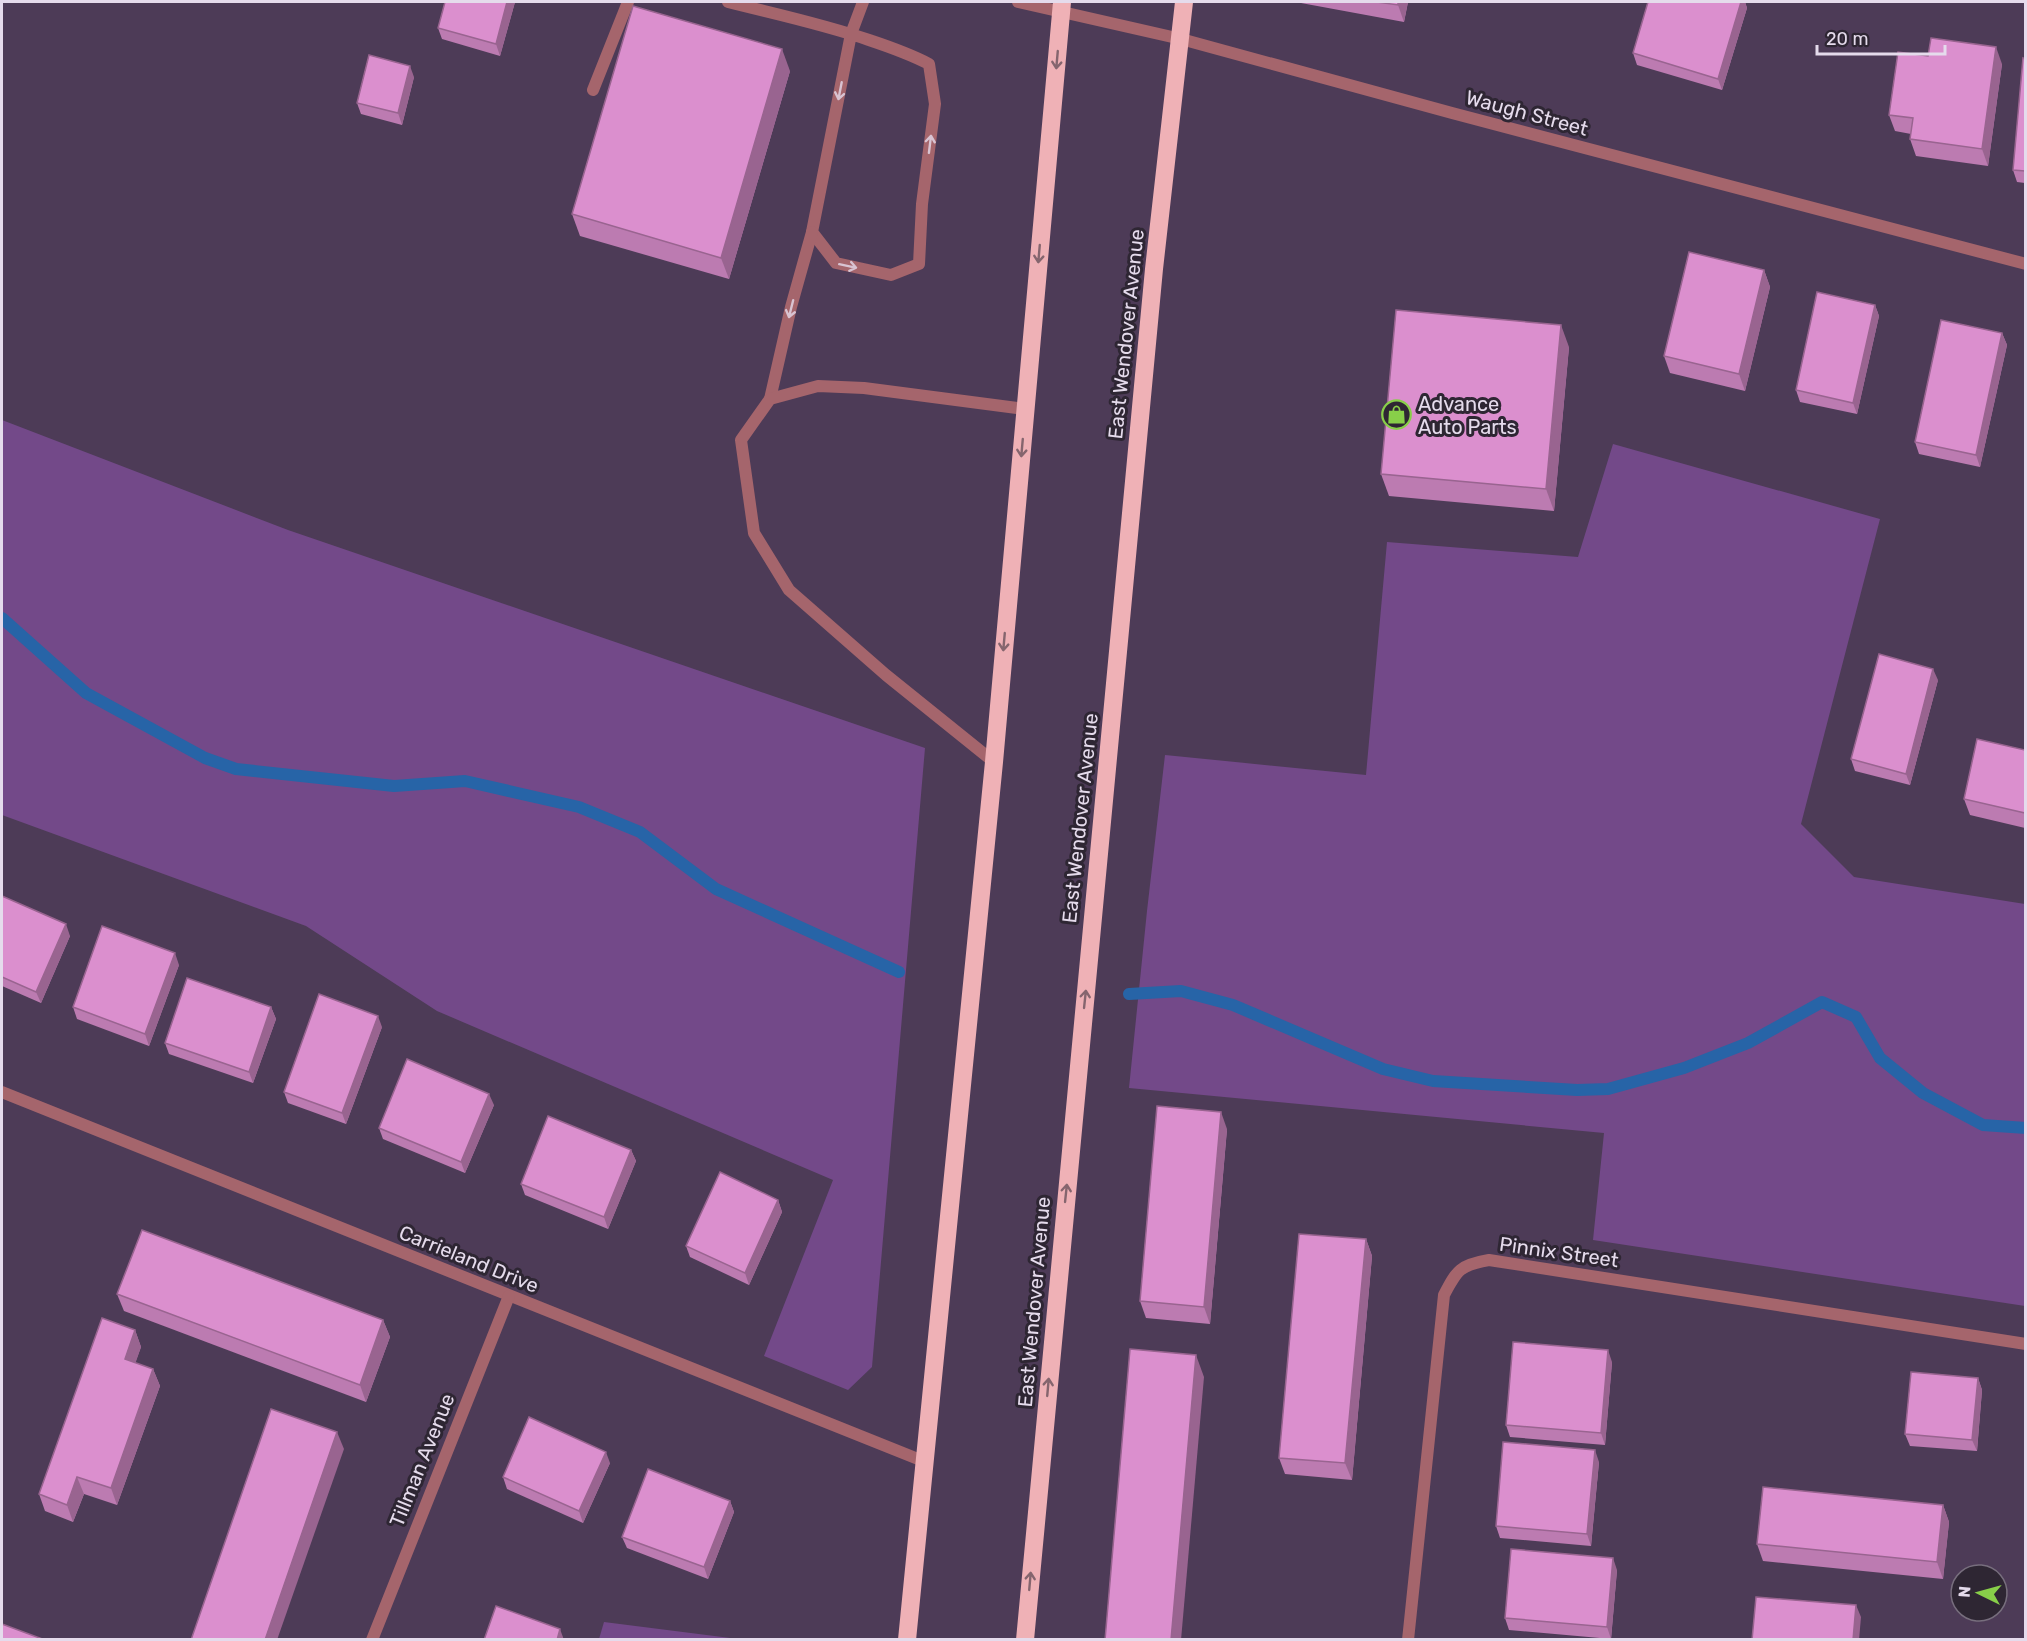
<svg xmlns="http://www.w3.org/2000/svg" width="2027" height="1641" font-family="Rubik,sans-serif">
<rect width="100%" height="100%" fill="#4d3b57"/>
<g fill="#734989">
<path d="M 2,420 L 288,530 L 925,748 L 872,1367 L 848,1390 L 764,1356 L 833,1180 L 437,1011 L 306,926 L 2,815 Z"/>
<path d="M 1613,444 L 1880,519 L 1801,824 L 1854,877 L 2025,904 L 2025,1306 L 1593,1240 L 1604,1133 L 1129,1088 L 1147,911 L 1165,755 L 1366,775 L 1387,542 L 1578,557 Z"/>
<path d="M 604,1622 L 738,1639 L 599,1639 Z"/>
</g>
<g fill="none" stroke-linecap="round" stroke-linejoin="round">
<g stroke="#2764a7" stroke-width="12">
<path d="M 2,618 L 86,693 L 205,758 L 236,769 L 394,786 L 465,781 L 579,807 L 640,832 L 716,889 L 899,972"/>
<path d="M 1129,994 L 1181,991 L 1233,1005 L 1383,1069 L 1433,1081 L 1577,1090 L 1608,1089 L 1684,1068 L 1748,1043 L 1822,1002 L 1856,1017 L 1880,1058 L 1923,1093 L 1983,1125 L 2026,1128"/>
</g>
<g stroke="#a5656c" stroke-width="12">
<path d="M 728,2 C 775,14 823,24 869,40 C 890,47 910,54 929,64 L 935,104 L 922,204 L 919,264 L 891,275 L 836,263 L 812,232 L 851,34 L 863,2"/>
<path d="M 593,90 L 628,2"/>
<path d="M 770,399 L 791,307 L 812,232"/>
<path d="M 994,762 L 886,675 L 789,590 L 754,533 L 741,440 L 770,399 L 818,386 L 864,388 L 1025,409"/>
</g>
<g stroke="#a5656c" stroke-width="12">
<path d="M 1018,2 L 1181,39 L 1452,113 L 2026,264"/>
<path d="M 2,1092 L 923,1461"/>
<path d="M 372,1640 L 509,1296"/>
<path d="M 1408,1640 L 1444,1295 C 1457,1270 1460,1265 1489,1260 L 2026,1344"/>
</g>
<g stroke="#efb1b6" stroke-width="18">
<path d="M 907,1640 L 994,762 L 1062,2"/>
<path d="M 1025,1640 L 1154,269 L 1184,2"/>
</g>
</g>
<g fill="#bc7bb1">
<path d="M 445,2 L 515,2 L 500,56 L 442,39 L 438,28 Z"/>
<path d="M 1301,2 L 1408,2 L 1404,22 L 1301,3 Z"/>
<path d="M 1648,2 L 1745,2 L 1747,8 L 1722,90 L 1637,65 L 1633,53 Z"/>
<path d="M 1928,56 L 2002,64 L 1988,166 L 1916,156 L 1910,139 L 1911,134 L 1895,131 L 1889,115 Z"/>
<path d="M 2025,59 L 2025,183 L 2017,182 L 2013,170 Z"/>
<path d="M 790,71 L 729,279 L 580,236 L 572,214 Z"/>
<path d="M 414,77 L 402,125 L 361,114 L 357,103 Z"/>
<path d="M 1764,270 L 1770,287 L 1745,391 L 1670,373 L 1664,356 Z"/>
<path d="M 1875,305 L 1879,316 L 1857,414 L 1800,402 L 1796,390 Z"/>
<path d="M 2002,333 L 2007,345 L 1980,467 L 1919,454 L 1915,442 Z"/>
<path d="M 1569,347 L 1554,511 L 1389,496 L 1381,474 Z"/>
<path d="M 1938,680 L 1910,785 L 1855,771 L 1851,759 Z"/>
<path d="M 2025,750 L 2025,828 L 1970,815 L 1964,799 Z"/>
<path d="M 2,896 L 70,936 L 41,1003 L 2,986 Z"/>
<path d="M 179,965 L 149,1046 L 77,1019 L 73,1007 Z"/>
<path d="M 271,1007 L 276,1019 L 253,1083 L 169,1054 L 165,1043 Z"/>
<path d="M 382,1027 L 346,1124 L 288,1103 L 284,1092 Z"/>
<path d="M 494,1105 L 465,1173 L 383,1139 L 379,1128 Z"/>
<path d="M 1227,1129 L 1210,1324 L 1146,1318 L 1140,1301 Z"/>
<path d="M 631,1150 L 636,1161 L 608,1229 L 525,1195 L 521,1184 Z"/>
<path d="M 778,1200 L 782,1212 L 749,1285 L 690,1257 L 686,1246 Z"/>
<path d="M 1366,1239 L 1372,1256 L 1352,1480 L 1285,1474 L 1279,1458 Z"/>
<path d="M 117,1294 L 383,1320 L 390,1337 L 366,1402 L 124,1311 Z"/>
<path d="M 135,1330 L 141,1347 L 135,1363 L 153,1369 L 160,1386 L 117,1505 L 84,1494 L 73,1522 L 45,1511 L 39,1494 Z"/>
<path d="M 1612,1362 L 1605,1445 L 1510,1437 L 1506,1425 Z"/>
<path d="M 1978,1378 L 1982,1390 L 1977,1451 L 1910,1446 L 1905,1434 Z"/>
<path d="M 1599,1462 L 1591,1546 L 1500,1538 L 1496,1526 Z"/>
<path d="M 610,1463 L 583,1523 L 507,1489 L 503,1477 Z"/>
<path d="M 730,1501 L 734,1512 L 708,1579 L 627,1548 L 622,1537 Z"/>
<path d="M 1943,1505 L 1949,1522 L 1943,1579 L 1763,1561 L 1757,1544 Z"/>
<path d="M 1617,1570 L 1611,1639 L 1509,1630 L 1505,1618 Z"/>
</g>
<g fill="#996490">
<path d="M 507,2 L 515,2 L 500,56 L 496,44 Z"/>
<path d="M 1398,2 L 1408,2 L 1404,22 L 1398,5 Z"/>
<path d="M 1741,2 L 1745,2 L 1747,8 L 1722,90 L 1718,79 Z"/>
<path d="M 1996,47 L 2002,64 L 1988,166 L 1982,149 Z"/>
<path d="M 782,49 L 790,71 L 729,279 L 721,258 Z"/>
<path d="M 410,66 L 414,77 L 402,125 L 398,113 Z"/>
<path d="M 1764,270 L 1770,287 L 1745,391 L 1739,374 Z"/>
<path d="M 1875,305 L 1879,316 L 1857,414 L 1853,403 Z"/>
<path d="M 1561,325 L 1569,347 L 1554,511 L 1546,489 Z"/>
<path d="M 2002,333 L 2007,345 L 1980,467 L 1976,455 Z"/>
<path d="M 1933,669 L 1938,680 L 1910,785 L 1906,774 Z"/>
<path d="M 66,924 L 70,936 L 41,1003 L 36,992 Z"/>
<path d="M 175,953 L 179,965 L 149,1046 L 145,1034 Z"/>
<path d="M 271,1007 L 276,1019 L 253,1083 L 249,1072 Z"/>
<path d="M 378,1016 L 382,1027 L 346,1124 L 342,1113 Z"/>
<path d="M 489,1094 L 494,1105 L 465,1173 L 461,1162 Z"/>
<path d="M 1221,1112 L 1227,1129 L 1210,1324 L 1204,1307 Z"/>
<path d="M 631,1150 L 636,1161 L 608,1229 L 604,1217 Z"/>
<path d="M 778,1200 L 782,1212 L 749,1285 L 745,1273 Z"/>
<path d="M 1366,1239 L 1372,1256 L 1352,1480 L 1345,1463 Z"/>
<path d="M 383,1320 L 390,1337 L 366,1402 L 360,1385 Z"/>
<path d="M 135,1330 L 141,1347 L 131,1376 L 125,1359 Z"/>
<path d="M 1608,1350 L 1612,1362 L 1605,1445 L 1601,1433 Z"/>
<path d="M 1196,1355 L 1204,1377 L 1181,1640 L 1171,1640 Z"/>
<path d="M 153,1369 L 160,1386 L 117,1505 L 111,1488 Z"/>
<path d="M 1978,1378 L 1982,1390 L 1977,1451 L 1972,1440 Z"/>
<path d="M 337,1432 L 344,1449 L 277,1640 L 265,1640 Z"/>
<path d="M 1595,1450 L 1599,1462 L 1591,1546 L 1587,1534 Z"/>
<path d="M 606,1452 L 610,1463 L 583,1523 L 579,1511 Z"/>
<path d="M 77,1477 L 84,1494 L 73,1522 L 67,1505 Z"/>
<path d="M 730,1501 L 734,1512 L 708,1579 L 704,1567 Z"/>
<path d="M 1943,1505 L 1949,1522 L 1943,1579 L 1937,1562 Z"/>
<path d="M 1613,1558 L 1617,1570 L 1611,1639 L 1607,1627 Z"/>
<path d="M 1856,1605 L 1861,1617 L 1859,1640 L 1853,1640 Z"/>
<path d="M 560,1629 L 564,1640 L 557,1640 Z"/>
</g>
<g fill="#db8fce" stroke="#996490" stroke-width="1.5">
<path d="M 445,2 L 507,2 L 496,44 L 438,28 Z"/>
<path d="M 1377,2 L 1398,2 L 1398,5 Z"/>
<path d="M 1648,2 L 1741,2 L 1718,79 L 1633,53 Z"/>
<path d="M 633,6 L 782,49 L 721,258 L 572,214 Z"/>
<path d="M 1931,38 L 1996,47 L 1982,149 L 1910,139 L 1913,118 L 1889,115 L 1898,52 L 1928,56 Z"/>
<path d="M 369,55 L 410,66 L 398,113 L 357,103 Z"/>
<path d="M 2023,58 L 2025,59 L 2025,171 L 2013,170 Z"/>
<path d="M 1689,252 L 1764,270 L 1739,374 L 1664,356 Z"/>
<path d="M 1817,292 L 1875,305 L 1853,403 L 1796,390 Z"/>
<path d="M 1396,310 L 1561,325 L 1546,489 L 1381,474 Z"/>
<path d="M 1941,320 L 2002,333 L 1976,455 L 1915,442 Z"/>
<path d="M 1879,654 L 1933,669 L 1906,774 L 1851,759 Z"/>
<path d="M 1977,739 L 2025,750 L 2025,813 L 1964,799 Z"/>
<path d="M 2,896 L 66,924 L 36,992 L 2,977 Z"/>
<path d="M 102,926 L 175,953 L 145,1034 L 73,1007 Z"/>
<path d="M 187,978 L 271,1007 L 249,1072 L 165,1043 Z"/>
<path d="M 319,994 L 378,1016 L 342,1113 L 284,1092 Z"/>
<path d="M 407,1059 L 489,1094 L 461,1162 L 379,1128 Z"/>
<path d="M 1157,1106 L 1221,1112 L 1204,1307 L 1140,1301 Z"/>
<path d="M 548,1116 L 631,1150 L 604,1217 L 521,1184 Z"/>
<path d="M 720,1172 L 778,1200 L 745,1273 L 686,1246 Z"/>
<path d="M 142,1230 L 383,1320 L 360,1385 L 117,1294 Z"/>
<path d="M 1299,1234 L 1366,1239 L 1345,1463 L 1279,1458 Z"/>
<path d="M 102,1318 L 135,1330 L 125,1359 L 153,1369 L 111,1488 L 77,1477 L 67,1505 L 39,1494 Z"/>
<path d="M 1513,1342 L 1608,1350 L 1601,1433 L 1506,1425 Z"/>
<path d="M 1130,1349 L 1196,1355 L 1171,1640 L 1105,1640 Z"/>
<path d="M 1911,1372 L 1978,1378 L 1972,1440 L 1905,1434 Z"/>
<path d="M 271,1409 L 337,1432 L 265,1640 L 191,1640 Z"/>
<path d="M 529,1417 L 606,1452 L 579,1511 L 503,1477 Z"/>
<path d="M 1503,1442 L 1595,1450 L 1587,1534 L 1496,1526 Z"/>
<path d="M 648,1469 L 730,1501 L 704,1567 L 622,1537 Z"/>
<path d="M 1763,1487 L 1943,1505 L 1937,1562 L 1757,1544 Z"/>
<path d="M 1511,1549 L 1613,1558 L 1607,1627 L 1505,1618 Z"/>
<path d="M 1756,1597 L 1856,1605 L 1853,1640 L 1752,1640 Z"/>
<path d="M 496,1606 L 560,1629 L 557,1640 L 484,1640 Z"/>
<path d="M 2,1624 L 45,1640 L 2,1640 Z"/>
</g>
<defs><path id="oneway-shaft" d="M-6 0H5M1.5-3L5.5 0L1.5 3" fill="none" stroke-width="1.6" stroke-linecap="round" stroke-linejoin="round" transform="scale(1.5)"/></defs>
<g stroke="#85656e">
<use href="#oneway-shaft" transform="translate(1057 60) rotate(95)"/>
<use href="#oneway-shaft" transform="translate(1039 254) rotate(95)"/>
<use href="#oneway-shaft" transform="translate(1022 448) rotate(95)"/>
<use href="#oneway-shaft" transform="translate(1004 642) rotate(95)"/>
<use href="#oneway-shaft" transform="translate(1085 999) rotate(-84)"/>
<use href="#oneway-shaft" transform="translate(1066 1193) rotate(-84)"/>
<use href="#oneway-shaft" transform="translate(1048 1387) rotate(-85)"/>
<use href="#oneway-shaft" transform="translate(1030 1581) rotate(-85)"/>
</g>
<g stroke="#d8c3d2">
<use href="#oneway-shaft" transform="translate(840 91) rotate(101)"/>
<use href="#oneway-shaft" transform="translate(930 144) rotate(-83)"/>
<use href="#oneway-shaft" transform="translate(848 266) rotate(12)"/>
<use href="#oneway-shaft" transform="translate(791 309) rotate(104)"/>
</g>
<defs>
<symbol id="shop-ring" viewBox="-11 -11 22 22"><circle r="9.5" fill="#2e2633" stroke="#88cf49" stroke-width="1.5"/><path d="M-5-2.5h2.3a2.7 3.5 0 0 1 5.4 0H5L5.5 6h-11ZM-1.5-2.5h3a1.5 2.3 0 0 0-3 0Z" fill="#88cf49"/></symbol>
</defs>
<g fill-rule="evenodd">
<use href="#shop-ring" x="1380" y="398" width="33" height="33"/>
</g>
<g text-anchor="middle" stroke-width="6" stroke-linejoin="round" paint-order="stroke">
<g font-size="20" fill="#e5dbec" stroke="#2e2633">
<text transform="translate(1527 113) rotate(15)" y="7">Waugh Street</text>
<text transform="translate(1126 334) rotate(-84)" y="7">East Wendover Avenue</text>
<text transform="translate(1080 818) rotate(-84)" y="7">East Wendover Avenue</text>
<text transform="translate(1559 1252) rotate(8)" y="7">Pinnix Street</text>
<text transform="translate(469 1259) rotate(22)" y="7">Carrieland Drive</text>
<text transform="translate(1034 1302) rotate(-85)" y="7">East Wendover Avenue</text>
<text transform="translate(422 1460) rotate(-68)" y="7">Tillman Avenue</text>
</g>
<g font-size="20" fill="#e5dbec" stroke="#2e2633" text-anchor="start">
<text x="1418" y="411">Advance<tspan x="1418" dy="23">Auto Parts</tspan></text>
</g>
</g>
<rect width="2027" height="1641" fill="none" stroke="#e5dbec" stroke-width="6"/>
<g transform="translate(1979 1593) rotate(275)"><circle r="28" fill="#2e2633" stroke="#776e7d" stroke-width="1.5"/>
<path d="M0-4.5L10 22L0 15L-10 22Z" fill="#88cf49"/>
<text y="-9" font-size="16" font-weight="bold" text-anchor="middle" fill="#e5dbec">N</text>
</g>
<path d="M1817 45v9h128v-9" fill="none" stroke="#e5dbec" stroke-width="3"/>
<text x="1826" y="45" font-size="18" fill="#e5dbec" stroke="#2e2633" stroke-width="4.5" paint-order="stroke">20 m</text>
</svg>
